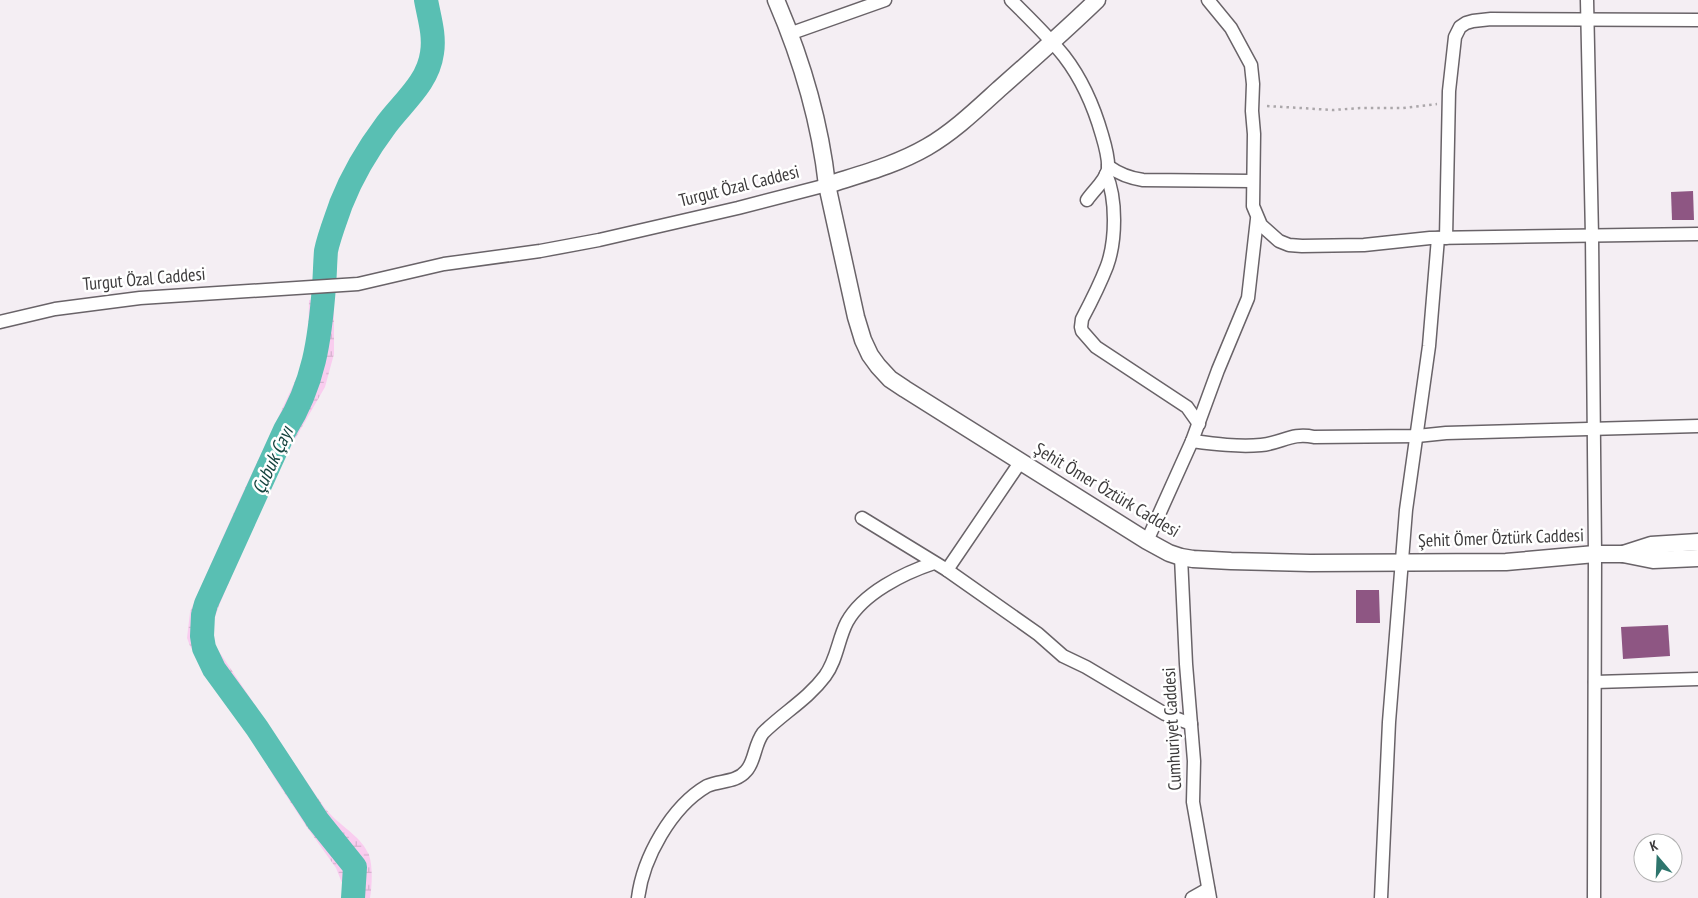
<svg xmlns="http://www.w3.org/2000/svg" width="1698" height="898" font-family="'PT Sans Narrow',sans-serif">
<defs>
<pattern id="wetland-marsh" width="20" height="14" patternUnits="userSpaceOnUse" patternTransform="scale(1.25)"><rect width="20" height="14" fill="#f9cdef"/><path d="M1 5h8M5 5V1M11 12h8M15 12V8" fill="none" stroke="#d6b1ce"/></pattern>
</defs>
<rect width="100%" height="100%" fill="#f4eef3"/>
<path fill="url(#wetland-marsh)" d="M 334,299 L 334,354 L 325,387 L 287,453 L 256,518 L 218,608 L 212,626 L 212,635 L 216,647 L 317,797 C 322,804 326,810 332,816 C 344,828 362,838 369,855 C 373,867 372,886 370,898 L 343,898 L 342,883 L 336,868 L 304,823 L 274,777 L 235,708 L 210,679 L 190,646 L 187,638 L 190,612 L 199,591 L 239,501 L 304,362 L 308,342 L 309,300 Z"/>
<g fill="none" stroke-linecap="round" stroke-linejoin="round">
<path stroke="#59bfb3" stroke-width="24" d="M 353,898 L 355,867 L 318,821 L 257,728 L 214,669 L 204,648 L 202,636 L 203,615 L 206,604 L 285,430 C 314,384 320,339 324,286 C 325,274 325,263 326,251 C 329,236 336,219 341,204 C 352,176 368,149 386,125 C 403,102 428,83 432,53 C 435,35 429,17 426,0"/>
</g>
<g fill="#8e5683">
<path d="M 1693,191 L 1694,220 L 1672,220 L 1671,192 Z"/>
<path d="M 1356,590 L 1379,590 L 1380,623 L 1356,623 Z"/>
<path d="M 1668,625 L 1670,656 L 1623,659 L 1621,627 Z"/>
</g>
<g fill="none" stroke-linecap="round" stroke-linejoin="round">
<defs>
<g id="minor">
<path d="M 1011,0 C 1029,18 1048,36 1064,56 C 1081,78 1094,107 1102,135 C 1105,145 1109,158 1108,169 C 1106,180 1093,191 1087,200"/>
<path d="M 1208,0 L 1231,28 L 1251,65 L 1253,84 L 1252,111 L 1254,134 L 1253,206 L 1261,225 L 1279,241 L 1289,245 L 1302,246 L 1364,245 L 1430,238 L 1698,234"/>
<path d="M 1587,0 L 1592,236 L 1595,554 L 1594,898"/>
<path d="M 789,34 L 885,0"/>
<path d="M 1108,166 C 1119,174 1129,178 1143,180 L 1252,181"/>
<path d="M 1106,174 C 1117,199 1116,241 1107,266 C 1100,284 1091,302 1082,319 L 1081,327 L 1082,331 L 1096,347 L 1187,407 L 1199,424"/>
<path d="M 1446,238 L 1449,91 L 1455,37 L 1460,27 L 1466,23 L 1473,21 L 1491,19 L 1698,20"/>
<path d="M 0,322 L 55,309 L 140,298 L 358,284 L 444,264 L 540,251 L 599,240 L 738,208 L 827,185"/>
<path d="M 1192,441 C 1215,444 1238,447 1261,445 C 1282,443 1292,432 1314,437 L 1417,436 L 1446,433 L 1698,426"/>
<path d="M 862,518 L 947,570 L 1038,634 L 1063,656 L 1086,667 L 1165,714 L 1191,724"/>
<path d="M 1147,541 L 1192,441 L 1218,370 L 1248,298 L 1257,219"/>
<path d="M 1181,557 L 1186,664 L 1194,761 L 1193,802 L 1210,898"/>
<path d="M 947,570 L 1021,461"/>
<path d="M 1595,682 L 1698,679"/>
<path d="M 638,898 C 643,858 671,807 707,786 C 720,780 736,783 746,771 C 755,762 754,745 763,733 C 783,713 808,699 825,676 C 837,660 838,639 847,622 C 863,593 904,573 934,563"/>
<path d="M 1192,898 L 1208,889"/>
<path d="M 1381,898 L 1389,722 L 1406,510 L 1429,346 L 1438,238"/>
</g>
<g id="tertiary">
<path d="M 776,0 C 801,58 820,122 827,185 L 856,317 L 863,340 L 870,355 L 878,366 L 890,379 L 905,389 L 1147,541 L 1169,553 L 1181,557 L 1193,559 L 1231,561 L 1310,563 L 1506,562 L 1595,554 L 1623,554 L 1653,560 L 1698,558"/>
<path d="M 827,185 C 861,174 896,165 927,147 C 953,132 976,110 998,90 C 1032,60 1065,31 1097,0"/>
<path d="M 1623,554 L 1651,545 L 1698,542"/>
</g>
</defs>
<use href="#minor" stroke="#696368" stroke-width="15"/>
<use href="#tertiary" stroke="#696368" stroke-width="19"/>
<path stroke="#aba7aa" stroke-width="2.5" stroke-dasharray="2.5 4" stroke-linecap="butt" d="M 1267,106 L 1333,110 L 1360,108 L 1403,108 L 1437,104"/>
<use href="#minor" stroke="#fff" stroke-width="12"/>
<use href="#tertiary" stroke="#fff" stroke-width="16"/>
</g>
<g text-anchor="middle" stroke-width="5" stroke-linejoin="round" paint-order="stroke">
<g font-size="18" fill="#3d3b3c" stroke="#fff">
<text transform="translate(739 186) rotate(-14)" y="6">Turgut Özal Caddesi</text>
<text transform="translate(144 279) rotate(-5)" y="6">Turgut Özal Caddesi</text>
<text transform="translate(1107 490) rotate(31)" y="6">Şehit Ömer Öztürk Caddesi</text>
<text transform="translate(1501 538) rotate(-2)" y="6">Şehit Ömer Öztürk Caddesi</text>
<text transform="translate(1172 729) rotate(-93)" y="6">Cumhuriyet Caddesi</text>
</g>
<g font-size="19" font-style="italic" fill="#15433e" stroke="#fff">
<text transform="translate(272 460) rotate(-65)" y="7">Çubuk Çayı</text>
</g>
</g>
<g transform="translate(1658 858) rotate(341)"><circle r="24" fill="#ffffff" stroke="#b1b1b1"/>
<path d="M0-4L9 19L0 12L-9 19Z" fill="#2e756d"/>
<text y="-8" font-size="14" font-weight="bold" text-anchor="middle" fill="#3d3b3c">K</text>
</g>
</svg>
